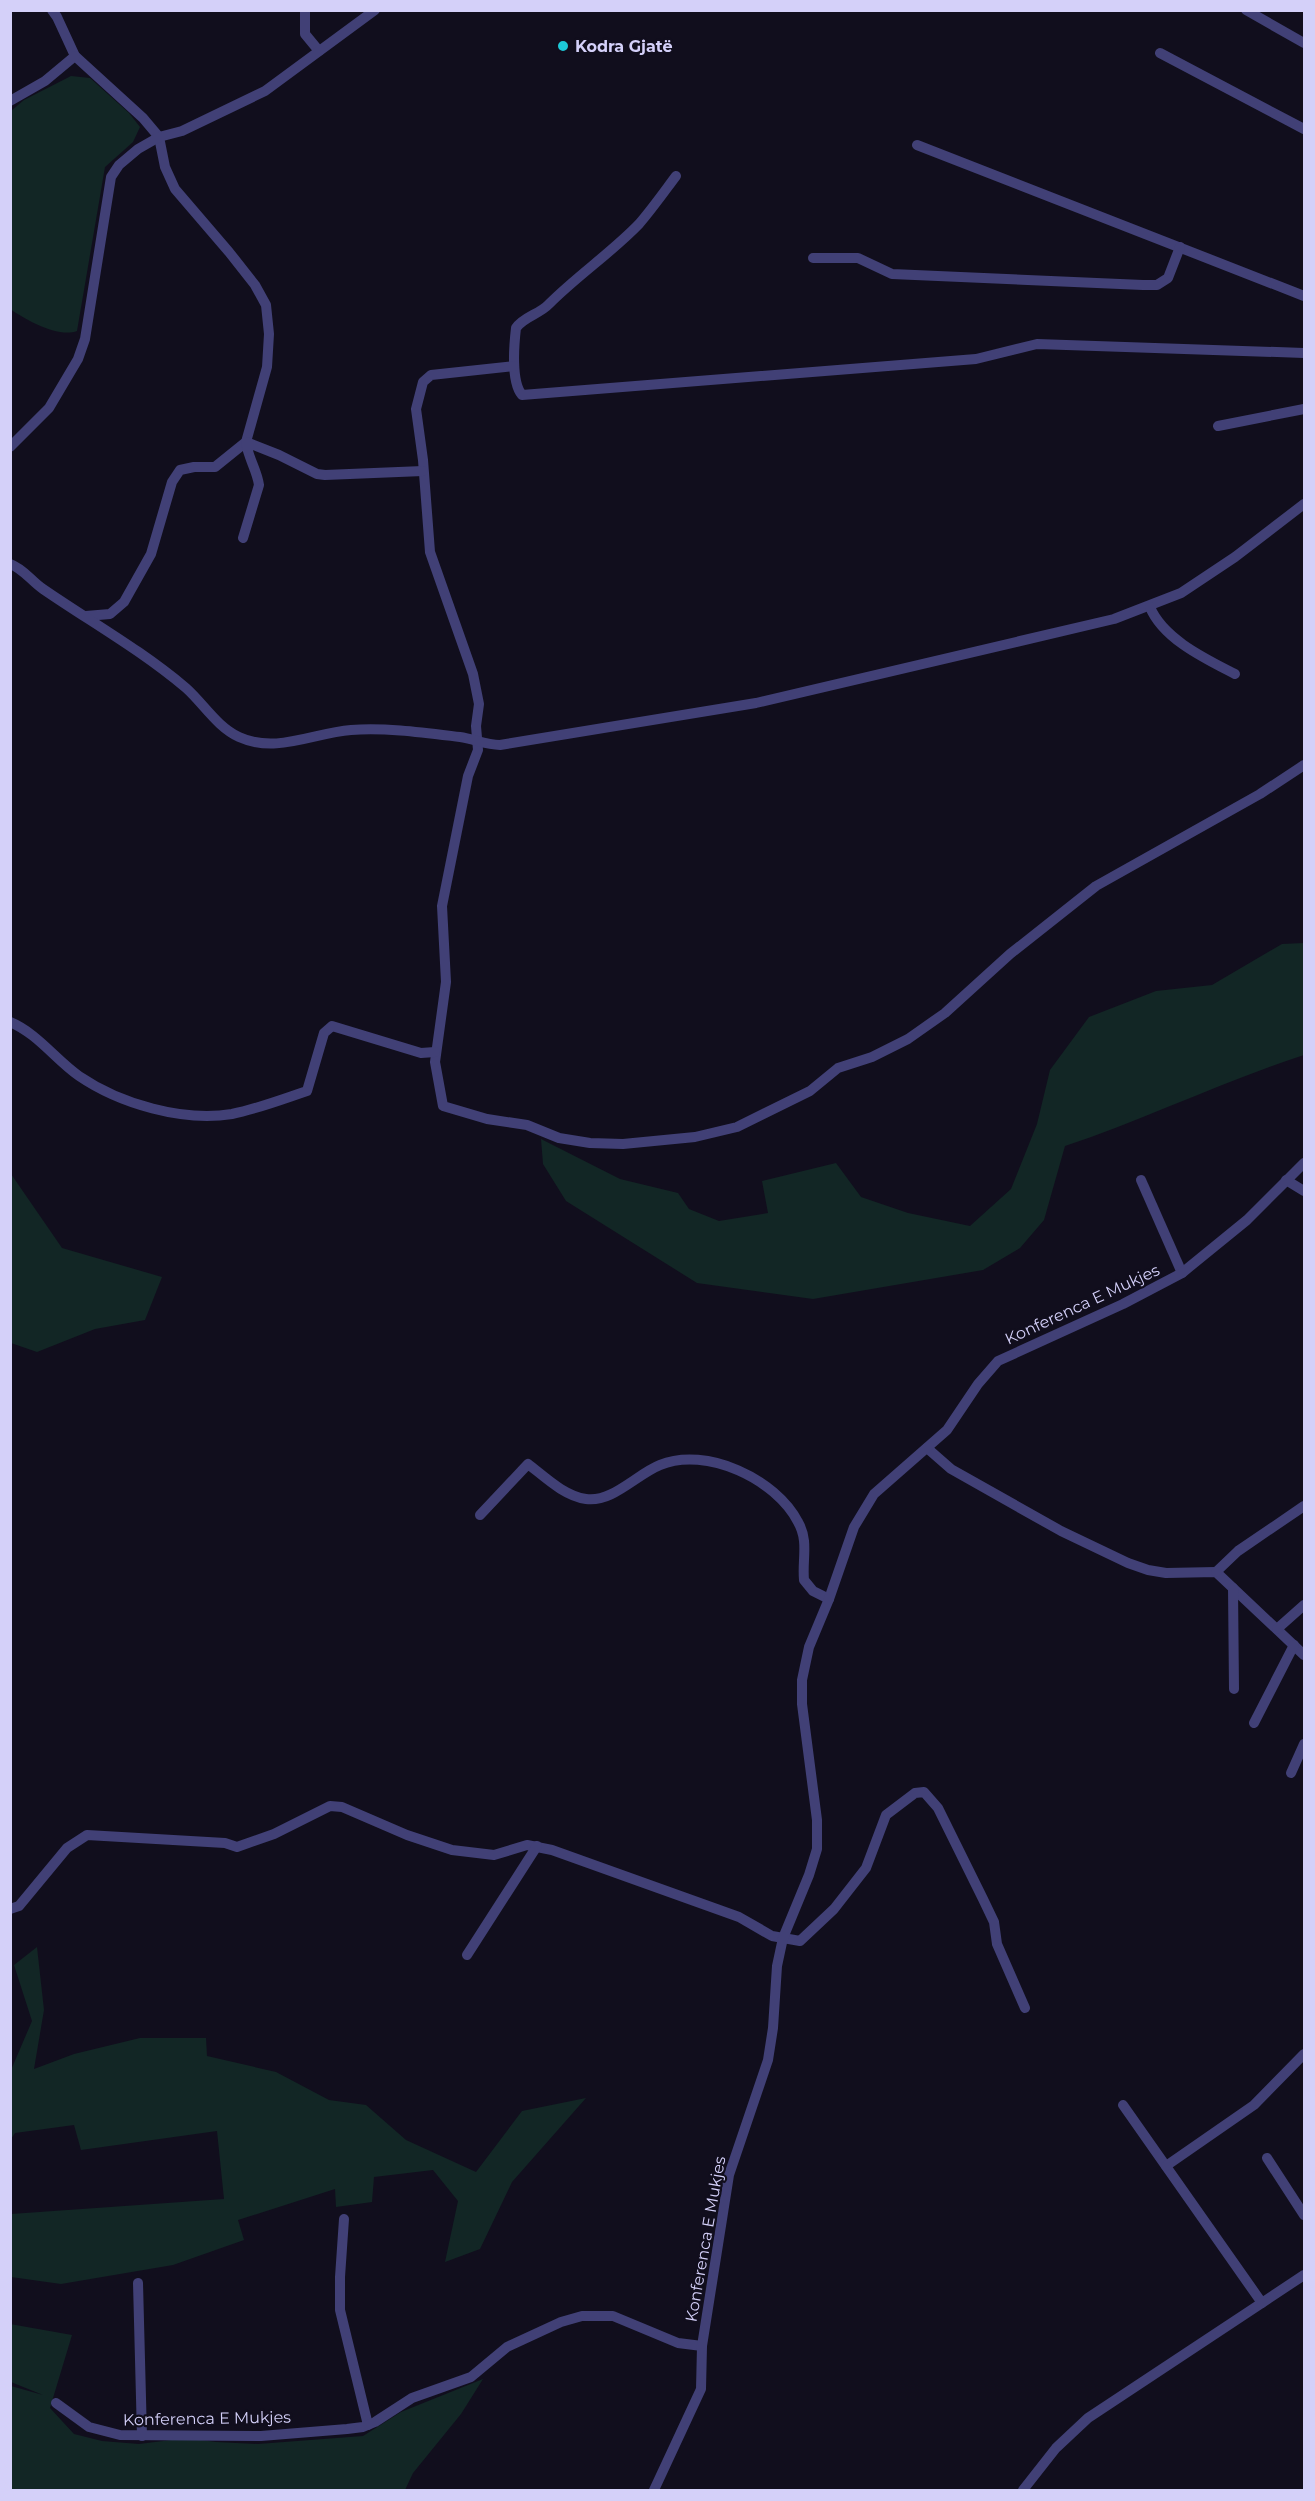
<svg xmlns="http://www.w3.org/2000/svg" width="1315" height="2501" font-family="Montserrat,sans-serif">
<rect width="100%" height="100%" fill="#110e1d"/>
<g fill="#122625">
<path d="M 71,76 L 90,78 L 129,113 L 140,127 L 133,142 L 105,167 L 77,331 C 58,338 26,320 10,309 L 11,111 L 24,100 Z"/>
<path d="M 1304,943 L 1304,1055 C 1223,1081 1146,1119 1065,1146 L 1044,1220 L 1020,1248 L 983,1270 L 813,1299 L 697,1283 L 566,1201 L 543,1164 L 541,1139 L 620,1179 L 678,1193 L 689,1209 L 719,1221 L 768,1213 L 762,1181 L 836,1163 L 861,1197 L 908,1213 L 970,1226 L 1011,1189 L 1037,1124 L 1050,1070 L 1089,1017 L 1156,991 L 1212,985 L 1282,944 Z"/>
<path d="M 11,1174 L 62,1248 L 162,1277 L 145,1320 L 95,1329 L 37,1352 L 11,1343 Z"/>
<path d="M 37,1947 L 44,2010 L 34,2069 L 74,2054 L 140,2038 L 206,2038 L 207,2056 L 276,2072 L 329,2100 L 366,2105 L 406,2140 L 476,2172 L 522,2111 L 586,2098 L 512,2182 L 480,2249 L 445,2262 L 458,2201 L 433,2170 L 374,2177 L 372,2202 L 336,2207 L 335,2189 L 238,2220 L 244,2240 L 173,2265 L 61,2284 L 11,2277 L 11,2214 L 224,2199 L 217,2131 L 81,2150 L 74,2125 L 15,2133 L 11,2139 L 11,2070 L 32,2021 L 14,1965 Z"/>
<path d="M 10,2324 L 72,2335 L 50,2408 L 74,2434 L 102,2441 L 139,2444 L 187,2438 L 216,2442 L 258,2444 L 363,2436 L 401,2412 L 483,2379 L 461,2414 L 413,2473 L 405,2490 L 11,2490 L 11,2386 L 43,2395 L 11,2382 Z"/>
</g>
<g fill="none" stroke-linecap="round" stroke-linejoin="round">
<g stroke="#414076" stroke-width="10">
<path d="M 52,10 L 57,17 L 75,56 L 143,118 L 159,137 L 165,167 L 175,189 L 229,252 L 255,285 L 266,305 L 269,334 L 267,367 L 246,442 L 215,467 L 194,467 L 180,470 L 172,482 L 151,554 L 124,602 L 110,614 L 86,616"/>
<path d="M 305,10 L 305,34 L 319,51"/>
<path d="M 1246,10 L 1304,43"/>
<path d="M 1160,53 L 1304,129"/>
<path d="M 10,101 L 45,81 L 75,56"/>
<path d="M 917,145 L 1304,296"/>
<path d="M 676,176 C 664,192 652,209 639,224 C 611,253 578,275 549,304 C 540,314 523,317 516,328 C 514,345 511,382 522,395 L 976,359 L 1037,344 L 1304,353"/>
<path d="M 813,258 L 858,258 L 892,274 L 1143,285 L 1157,285 L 1168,278 L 1180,247"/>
<path d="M 514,366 L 431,375 L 423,382 L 416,409 L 423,460 L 430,552 L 473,674 L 479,704 L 476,726 L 478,750 L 468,776 L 442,906 L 446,982 L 435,1062 L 443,1106 L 487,1119 L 527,1125 L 559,1138 L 590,1143 L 623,1144 L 695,1137 L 737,1127 L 810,1091 L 838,1068 L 872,1057 L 908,1039 L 945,1013 L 1010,954 L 1096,886 L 1260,794 L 1304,765"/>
<path d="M 1218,426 L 1304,409"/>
<path d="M 10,447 L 49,408 L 78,359 L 85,339 L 111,177 L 119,165 L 138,149 L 159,137 L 182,131 L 265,91 L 375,10"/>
<path d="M 243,538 L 259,485 C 257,470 248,458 246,442 L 279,455 L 317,474 L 325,475 L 423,471"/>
<path d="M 10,564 C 24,569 31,581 43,589 C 91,622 141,650 186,688 C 203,703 217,727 239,737 C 276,754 313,733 351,730 C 384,727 427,733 460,737 C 474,739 486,745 500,745 L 756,703 L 1114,619 L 1181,593 L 1235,557 L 1304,504"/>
<path d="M 1150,607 C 1163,639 1206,659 1235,674"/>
<path d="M 10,1022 C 37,1033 56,1060 79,1076 C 120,1104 183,1122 232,1114 C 257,1109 283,1099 307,1091 L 324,1033 L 332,1026 L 421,1053 L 435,1052"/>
<path d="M 1141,1180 L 1182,1273"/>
<path d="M 1286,1180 L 1304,1191"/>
<path d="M 927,1448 L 951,1469 L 1061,1531 L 1128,1563 L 1148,1570 L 1166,1573 L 1216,1572 L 1304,1655"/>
<path d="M 480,1515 L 528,1464 C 545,1477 564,1496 586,1499 C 612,1503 637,1474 660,1465 C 706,1446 776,1479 798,1522 C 809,1541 802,1559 804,1580 L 813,1591 L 829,1599"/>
<path d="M 1216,1572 L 1238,1551 L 1304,1506"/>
<path d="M 1233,1588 L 1234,1689"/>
<path d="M 1277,1629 L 1304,1605"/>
<path d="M 1254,1723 L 1294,1645"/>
<path d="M 1291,1773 L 1304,1744"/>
<path d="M 10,1909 L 19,1906 L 67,1848 L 87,1835 L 225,1843 L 237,1847 L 274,1834 L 330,1806 L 342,1807 L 407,1835 L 452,1850 L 494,1855 L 527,1845 L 552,1850 L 739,1917 L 772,1936 L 800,1941 L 834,1909 L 866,1868 L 886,1815 L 915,1793 L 924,1792 L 938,1808 L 983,1899 L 994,1922 L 997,1944 L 1025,2008"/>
<path d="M 467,1955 L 537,1846"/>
<path d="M 1123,2105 L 1262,2303"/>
<path d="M 1267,2158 L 1304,2215"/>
<path d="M 1166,2166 L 1254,2105 L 1304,2054"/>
<path d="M 344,2219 L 340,2277 L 340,2310 L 368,2425"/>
<path d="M 138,2283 L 142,2436"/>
<path d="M 56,2403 L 89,2427 L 120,2435 L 261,2436 L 347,2429 L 363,2427 L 375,2422 L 412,2398 L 471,2377 L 507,2347 L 561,2322 L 582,2316 L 613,2316 L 678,2343 L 702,2346"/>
<path d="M 654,2490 L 701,2389 L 702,2346 L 729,2175 L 768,2060 L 773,2028 L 777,1966 L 783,1938 L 809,1875 L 817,1849 L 817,1820 L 802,1704 L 802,1680 L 809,1647 L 829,1599 L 854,1527 L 874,1494 L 947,1430 L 978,1384 L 998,1361 L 1123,1304 L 1182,1273 L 1247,1220 L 1304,1163"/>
<path d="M 1023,2490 L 1056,2448 L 1088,2418 L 1304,2275"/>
</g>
</g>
<circle fill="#1dc9d8" stroke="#110e1d" stroke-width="2" cx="563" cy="46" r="6"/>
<g text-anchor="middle" stroke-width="4.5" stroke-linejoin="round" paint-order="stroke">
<g font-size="16" font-weight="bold" fill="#d4d0f9" stroke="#110e1d" text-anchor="start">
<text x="575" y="52">Kodra Gjatë</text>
</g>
<g font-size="16" fill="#d4d0f9" stroke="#110e1d">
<text transform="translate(1082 1304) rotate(-25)" y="6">Konferenca E Mukjes</text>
<text transform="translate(705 2239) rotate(-80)" y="6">Konferenca E Mukjes</text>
<text transform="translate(207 2418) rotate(-1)" y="6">Konferenca E Mukjes</text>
</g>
</g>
<rect width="1315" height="2501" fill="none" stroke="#d4d0f9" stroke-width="24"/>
</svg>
